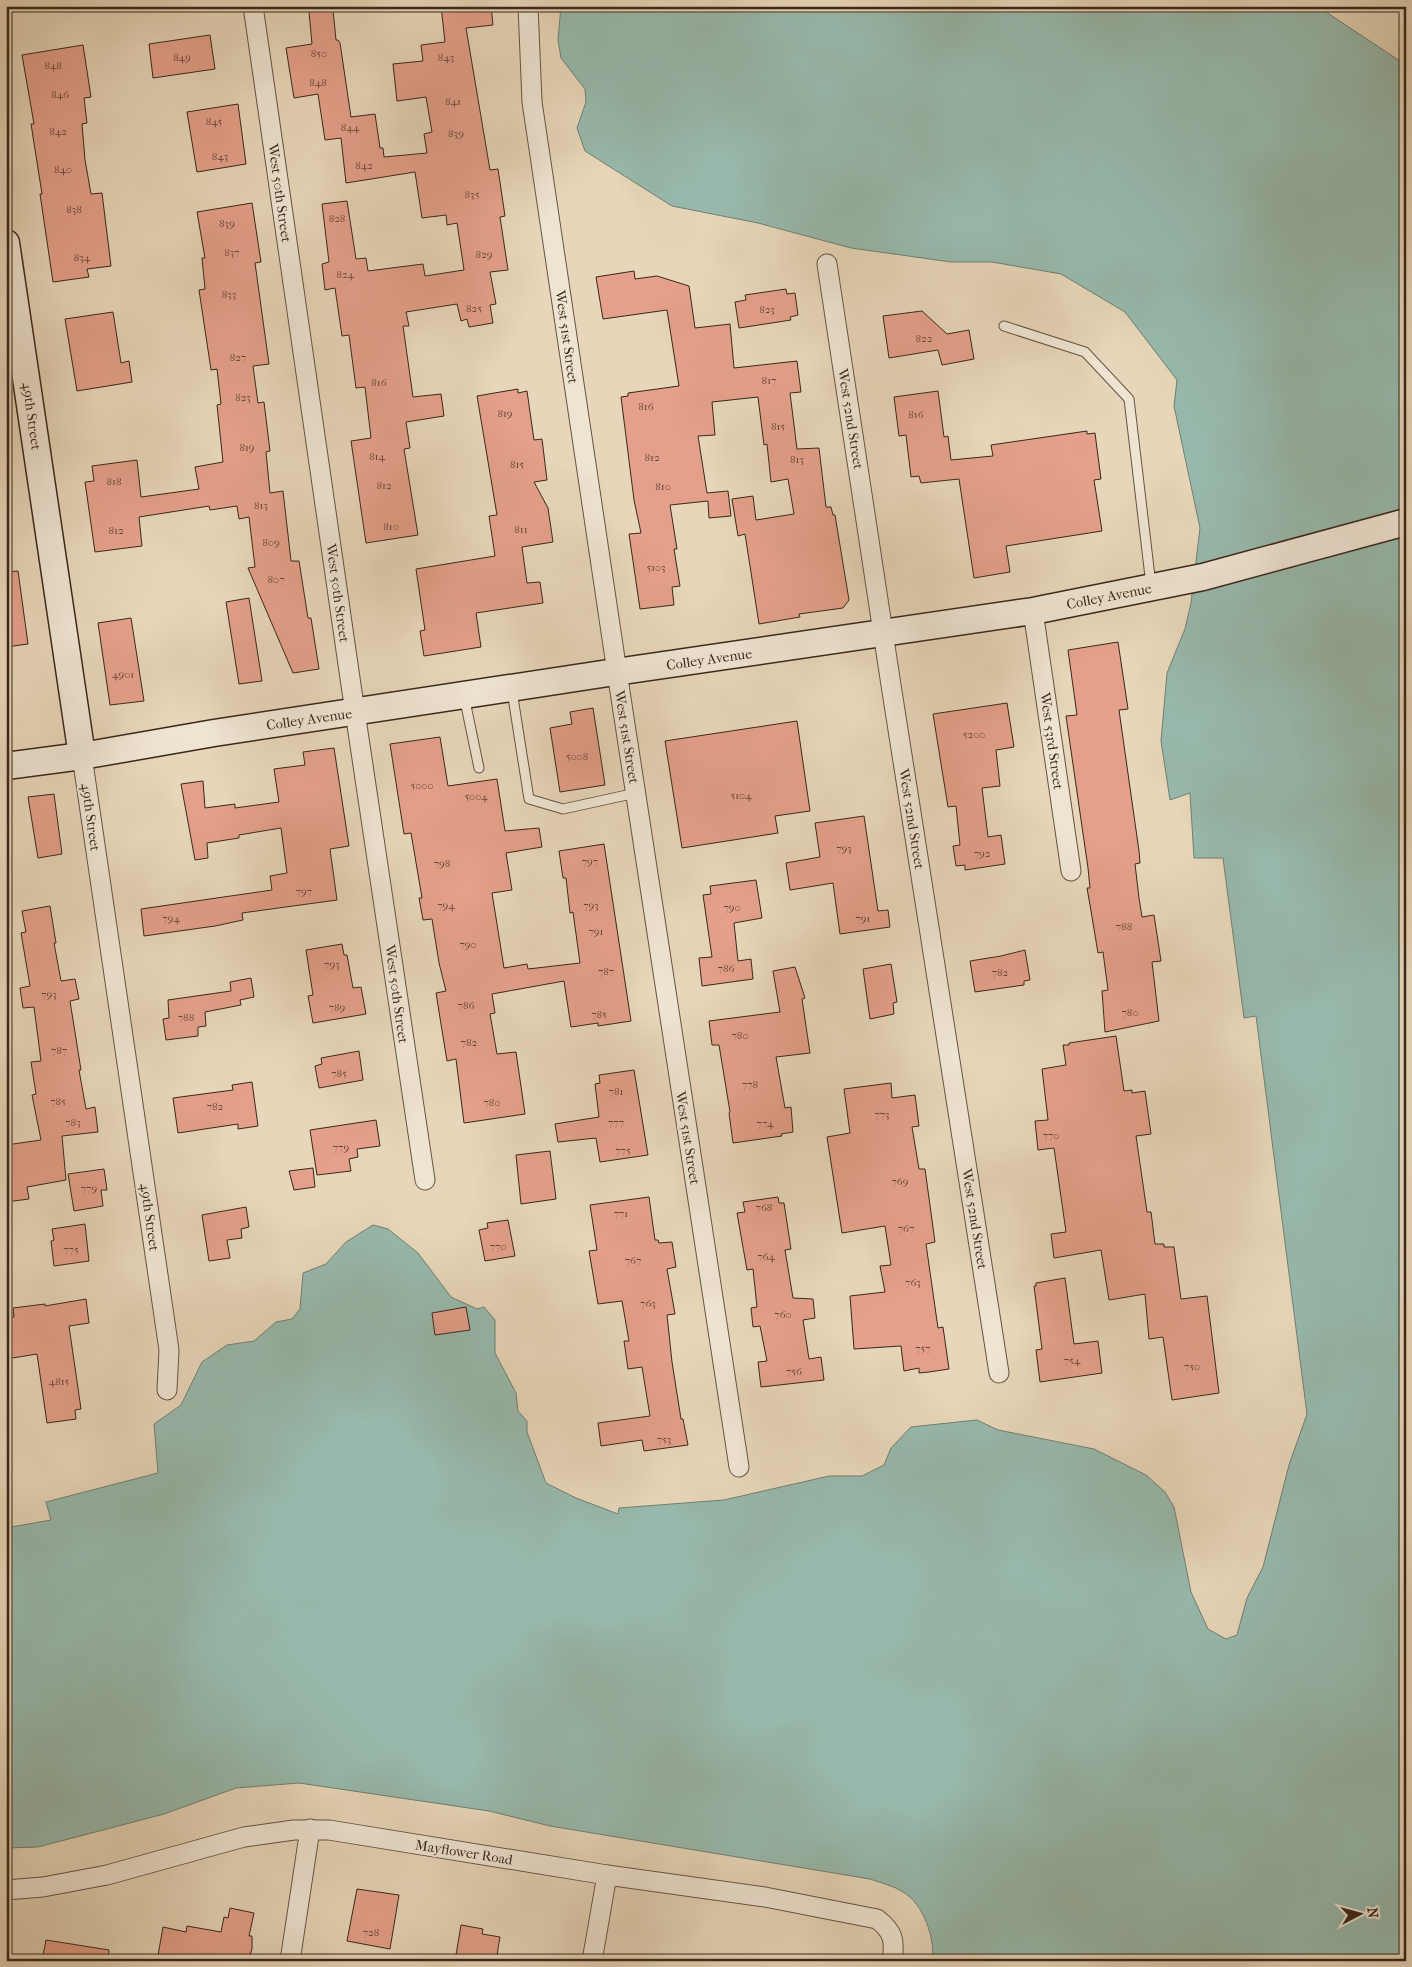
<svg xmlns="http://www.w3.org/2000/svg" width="1412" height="1967" font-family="'IM FELL French Canon',serif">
<rect width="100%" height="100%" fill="#e7d6b9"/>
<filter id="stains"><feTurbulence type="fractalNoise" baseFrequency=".004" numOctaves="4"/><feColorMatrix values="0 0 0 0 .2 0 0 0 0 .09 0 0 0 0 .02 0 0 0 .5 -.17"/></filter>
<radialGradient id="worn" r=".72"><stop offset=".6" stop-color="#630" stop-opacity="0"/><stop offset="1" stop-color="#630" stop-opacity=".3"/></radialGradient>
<path fill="#97b9ac" stroke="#717f72" d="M 561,6 L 1317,6 L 1406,65 L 1406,1961 L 932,1961 C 936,1939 923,1903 903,1892 C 894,1886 881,1883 870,1879 L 550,1826 L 489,1811 L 299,1783 L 236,1788 L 164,1814 L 38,1847 L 6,1848 L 6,1528 L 51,1520 L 46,1502 L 158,1473 L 154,1424 L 181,1405 L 202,1362 L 227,1345 L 254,1341 L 276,1322 L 292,1319 L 300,1309 L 303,1273 L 326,1264 L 346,1242 L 373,1225 L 388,1229 L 418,1253 L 451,1297 L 477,1309 L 484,1307 L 495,1320 L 495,1353 L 516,1393 L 518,1411 L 527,1421 L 527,1432 L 546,1483 L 576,1498 L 618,1514 L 619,1508 L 724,1500 L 829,1476 L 862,1476 L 884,1465 L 891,1448 L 911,1427 L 977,1420 L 998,1430 L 1094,1449 L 1146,1475 L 1165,1492 L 1174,1507 L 1191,1592 L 1208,1629 L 1226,1639 L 1237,1635 L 1247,1598 L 1263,1567 L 1289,1465 L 1307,1414 L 1256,1016 L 1244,1018 L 1223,858 L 1194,858 L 1190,793 L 1170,800 L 1161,741 L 1167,673 L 1185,629 L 1191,603 L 1200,528 L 1174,406 L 1177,380 L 1125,312 L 1061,274 L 992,262 L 951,262 L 851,248 L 758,223 L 672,206 L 585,151 L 577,128 L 586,102 L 585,89 L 561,58 L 558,40 Z"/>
<g fill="#e4a08a" stroke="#39281b">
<path d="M 441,6 L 491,6 L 493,25 L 466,28 L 490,170 L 498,169 L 505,216 L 500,217 L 508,270 L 490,272 L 496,304 L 490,305 L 493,323 L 469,327 L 467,319 L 461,321 L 457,304 L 406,312 L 409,326 L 403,326 L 413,397 L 441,394 L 444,416 L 406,422 L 410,448 L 404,449 L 418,535 L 366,543 L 351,441 L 371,438 L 365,387 L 356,388 L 349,335 L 342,336 L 335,288 L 325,290 L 322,264 L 329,262 L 322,204 L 347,201 L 356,259 L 366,258 L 368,271 L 423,264 L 425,276 L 464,270 L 457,223 L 447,225 L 446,215 L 422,218 L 415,172 L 346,183 L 341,138 L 325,140 L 318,94 L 294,98 L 286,48 L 312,44 L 309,12 L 333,10 L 336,40 L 338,40 L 340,43 L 351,117 L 375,114 L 380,148 L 383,148 L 384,157 L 427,153 L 424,134 L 432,132 L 426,97 L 397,101 L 393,64 L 423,61 L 421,45 L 445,42 Z"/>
<path d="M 210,35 L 215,69 L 153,78 L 149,44 Z"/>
<path d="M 83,45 L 91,97 L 84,98 L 87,123 L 82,124 L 85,160 L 91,194 L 102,193 L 111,266 L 87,269 L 89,277 L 53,282 L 40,194 L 42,194 L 31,124 L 34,124 L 22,55 Z"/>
<path d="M 238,104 L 246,164 L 197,172 L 187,112 Z"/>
<path d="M 252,203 L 261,262 L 255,263 L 269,364 L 253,366 L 258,403 L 264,402 L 270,451 L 266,452 L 270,493 L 283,491 L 291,561 L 299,561 L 308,618 L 311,618 L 319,669 L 293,673 L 248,568 L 255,567 L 249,517 L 239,519 L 237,506 L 210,510 L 209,506 L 139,517 L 142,546 L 95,552 L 85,482 L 94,481 L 92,466 L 137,460 L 141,497 L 199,489 L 195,467 L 223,462 L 217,405 L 221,404 L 217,369 L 211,370 L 199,290 L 205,289 L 202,258 L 205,258 L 197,212 Z"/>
<path d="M 634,271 L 635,279 L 657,276 L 689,286 L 695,328 L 730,324 L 734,368 L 797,361 L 801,392 L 790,393 L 797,449 L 819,448 L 826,507 L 831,507 L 833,515 L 835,515 L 849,600 L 843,608 L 799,614 L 800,617 L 759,624 L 745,534 L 738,536 L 732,499 L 753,496 L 756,520 L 794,514 L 788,479 L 771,482 L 767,444 L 764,445 L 758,397 L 712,402 L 715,435 L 698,436 L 707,493 L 728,491 L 731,516 L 709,518 L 708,501 L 670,505 L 677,549 L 674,549 L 680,586 L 672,587 L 674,605 L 640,609 L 629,534 L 641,533 L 634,500 L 621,397 L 628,396 L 628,393 L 679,386 L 667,310 L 603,319 L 596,277 Z"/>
<path d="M 786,289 L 787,294 L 795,293 L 798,315 L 790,317 L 791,320 L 739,328 L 735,302 L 746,300 L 745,295 Z"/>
<path d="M 922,311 L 947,334 L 969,330 L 974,359 L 942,365 L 938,350 L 889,358 L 883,316 Z"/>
<path d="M 113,312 L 121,363 L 129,361 L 132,382 L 77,391 L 65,319 Z"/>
<path d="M 518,389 L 518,393 L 527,391 L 534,440 L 542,439 L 547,480 L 534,482 L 548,508 L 553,542 L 522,547 L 527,583 L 540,582 L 543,603 L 476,613 L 481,647 L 424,656 L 420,631 L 425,630 L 416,569 L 495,556 L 489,516 L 497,515 L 477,396 Z"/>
<path d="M 938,391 L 944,437 L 948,436 L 951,460 L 993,456 L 991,445 L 1087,431 L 1087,434 L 1095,433 L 1101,479 L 1094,480 L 1102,531 L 1006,546 L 1010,572 L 974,578 L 959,479 L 921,483 L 919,476 L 911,477 L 906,435 L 899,436 L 894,397 Z"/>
<path d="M 18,571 L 28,644 L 6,647 L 6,572 Z"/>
<path d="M 249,598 L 262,681 L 239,684 L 226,602 Z"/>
<path d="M 131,618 L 144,701 L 110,705 L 98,623 Z"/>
<path d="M 1118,642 L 1128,709 L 1119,710 L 1139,851 L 1140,863 L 1135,864 L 1139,898 L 1142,917 L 1154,915 L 1161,961 L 1152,962 L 1159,1021 L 1105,1032 L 1102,991 L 1108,990 L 1103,952 L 1098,953 L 1090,905 L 1087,888 L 1090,888 L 1088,868 L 1066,716 L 1077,715 L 1068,650 Z"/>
<path d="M 1007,703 L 1014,747 L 996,750 L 1000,786 L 982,788 L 988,837 L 1001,835 L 1005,864 L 965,870 L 965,865 L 956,866 L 953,846 L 960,845 L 956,806 L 948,807 L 933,714 Z"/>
<path d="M 593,708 L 605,785 L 560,792 L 550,728 L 572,724 L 570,712 Z"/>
<path d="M 797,721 L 810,811 L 775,816 L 778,833 L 682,848 L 665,741 Z"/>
<path d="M 440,737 L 448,786 L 497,779 L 505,831 L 539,828 L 542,847 L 506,853 L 512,890 L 492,893 L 504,968 L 527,964 L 528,969 L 580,963 L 573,912 L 570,913 L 566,878 L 563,878 L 559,851 L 604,844 L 631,1021 L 598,1026 L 598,1023 L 571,1027 L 564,981 L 492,994 L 495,1013 L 490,1014 L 497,1054 L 516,1052 L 525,1114 L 464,1123 L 456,1059 L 447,1061 L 436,993 L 446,991 L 439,963 L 432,919 L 423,920 L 419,898 L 422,898 L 411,833 L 404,834 L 390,744 Z"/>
<path d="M 334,748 L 349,846 L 330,849 L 337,900 L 242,913 L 243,920 L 215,926 L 144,936 L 141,909 L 272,890 L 270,876 L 287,873 L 281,828 L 239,835 L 239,838 L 207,843 L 208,858 L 195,860 L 181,784 L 203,781 L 205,808 L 235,804 L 235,808 L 279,802 L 274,769 L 305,765 L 303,752 Z"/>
<path d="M 54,794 L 62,854 L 38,858 L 28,797 Z"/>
<path d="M 864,816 L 878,911 L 888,910 L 890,927 L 840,934 L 833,883 L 790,890 L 786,863 L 820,857 L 815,823 Z"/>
<path d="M 756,880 L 762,918 L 734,923 L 738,961 L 751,959 L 753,979 L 702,986 L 699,958 L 712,957 L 703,895 L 711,894 L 710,886 Z"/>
<path d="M 50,906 L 56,943 L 54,943 L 61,981 L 75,979 L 79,999 L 70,1001 L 81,1070 L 79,1070 L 86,1109 L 95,1107 L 98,1132 L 62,1136 L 66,1180 L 27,1187 L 29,1199 L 6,1202 L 6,1145 L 41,1140 L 32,1095 L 36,1094 L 31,1062 L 41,1061 L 34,1007 L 23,1008 L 20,988 L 30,986 L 21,933 L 26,932 L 22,911 Z"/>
<path d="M 342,944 L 344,955 L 347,955 L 353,988 L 361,987 L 366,1014 L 313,1023 L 308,996 L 313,995 L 306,950 Z"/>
<path d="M 1025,950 L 1030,980 L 1024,981 L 1024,985 L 975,992 L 970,961 L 1001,956 Z"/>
<path d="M 891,964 L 897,1002 L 893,1003 L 894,1014 L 870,1019 L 863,969 Z"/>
<path d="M 795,967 L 805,998 L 802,999 L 810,1053 L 776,1057 L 785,1108 L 791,1107 L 793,1132 L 781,1134 L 782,1136 L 733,1143 L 729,1113 L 730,1112 L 719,1045 L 712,1045 L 709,1021 L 780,1012 L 773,971 Z"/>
<path d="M 251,978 L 254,997 L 240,1000 L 241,1005 L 205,1012 L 206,1026 L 198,1027 L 198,1036 L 166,1040 L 163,1019 L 169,1018 L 168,1000 L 231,991 L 230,982 Z"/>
<path d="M 1116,1036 L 1124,1091 L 1132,1090 L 1132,1093 L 1145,1091 L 1151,1134 L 1136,1136 L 1147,1212 L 1151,1212 L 1155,1244 L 1164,1244 L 1164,1247 L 1174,1247 L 1181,1299 L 1207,1296 L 1219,1393 L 1172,1400 L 1163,1337 L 1149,1339 L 1145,1294 L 1109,1300 L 1101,1250 L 1054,1258 L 1051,1234 L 1066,1232 L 1054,1148 L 1038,1150 L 1035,1121 L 1048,1120 L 1042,1069 L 1066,1065 L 1063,1045 L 1069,1045 L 1069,1043 Z"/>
<path d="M 359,1051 L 363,1080 L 319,1088 L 315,1066 L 322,1064 L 321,1058 Z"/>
<path d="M 634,1070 L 648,1155 L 600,1162 L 596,1138 L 558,1142 L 555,1124 L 599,1117 L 595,1084 L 600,1083 L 599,1075 Z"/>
<path d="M 252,1082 L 258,1126 L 238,1129 L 238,1124 L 178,1133 L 173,1098 L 233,1090 L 232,1085 Z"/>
<path d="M 891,1083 L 892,1098 L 915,1095 L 919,1126 L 912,1127 L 919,1169 L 925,1169 L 935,1242 L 926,1244 L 938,1328 L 943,1327 L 949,1369 L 929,1372 L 919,1373 L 919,1368 L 904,1371 L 901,1346 L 854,1349 L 850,1296 L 885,1292 L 880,1266 L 891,1265 L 885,1226 L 842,1233 L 827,1137 L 850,1133 L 844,1089 Z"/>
<path d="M 376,1120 L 380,1146 L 357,1149 L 358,1157 L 349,1159 L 351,1171 L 317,1175 L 310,1130 Z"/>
<path d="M 550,1151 L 556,1199 L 521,1204 L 516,1155 Z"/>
<path d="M 313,1168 L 315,1187 L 294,1190 L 289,1171 Z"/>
<path d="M 104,1169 L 107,1190 L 101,1190 L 103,1206 L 74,1211 L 68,1174 Z"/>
<path d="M 649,1197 L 655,1240 L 658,1240 L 659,1243 L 672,1242 L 676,1267 L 667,1269 L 675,1314 L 667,1315 L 672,1362 L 681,1419 L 683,1419 L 688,1445 L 644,1451 L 642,1440 L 601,1446 L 598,1423 L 650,1416 L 642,1367 L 628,1369 L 624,1341 L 629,1341 L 622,1301 L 598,1304 L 589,1251 L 597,1250 L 590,1205 Z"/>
<path d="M 778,1197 L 779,1203 L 784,1203 L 791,1249 L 785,1250 L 793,1298 L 813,1299 L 815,1318 L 803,1320 L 809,1359 L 821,1357 L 824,1380 L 761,1387 L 758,1362 L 767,1361 L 760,1326 L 753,1327 L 751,1308 L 757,1307 L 753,1269 L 747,1270 L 737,1213 L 745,1212 L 743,1202 Z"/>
<path d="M 246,1207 L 249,1227 L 241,1229 L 242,1238 L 227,1240 L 230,1258 L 209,1261 L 202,1215 Z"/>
<path d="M 508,1220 L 515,1256 L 485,1261 L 479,1230 L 488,1228 L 487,1223 Z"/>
<path d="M 85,1224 L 89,1261 L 54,1266 L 51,1241 L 54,1240 L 52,1229 Z"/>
<path d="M 1065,1278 L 1074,1344 L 1098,1341 L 1102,1373 L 1040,1382 L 1036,1350 L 1042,1349 L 1034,1286 L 1036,1286 L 1036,1283 Z"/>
<path d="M 86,1299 L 89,1323 L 69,1326 L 81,1409 L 75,1410 L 76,1419 L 47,1423 L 37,1354 L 6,1359 L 6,1318 L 14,1317 L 13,1308 L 45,1304 L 45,1306 Z"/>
<path d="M 466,1307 L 470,1330 L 435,1335 L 432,1313 Z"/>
<path d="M 357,1889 L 399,1895 L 390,1949 L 347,1941 Z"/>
<path d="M 230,1908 L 254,1913 L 249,1936 L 252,1936 L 252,1949 L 248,1961 L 157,1961 L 163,1927 L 186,1932 L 187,1926 L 221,1932 L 224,1917 L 228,1918 Z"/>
<path d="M 461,1925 L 483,1929 L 482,1934 L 500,1937 L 496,1961 L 455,1961 Z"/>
<path d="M 46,1940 L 109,1950 L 108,1961 L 42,1961 Z"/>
</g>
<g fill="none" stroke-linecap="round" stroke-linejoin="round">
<defs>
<g id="lane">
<path d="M 1004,326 L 1085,352 L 1129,399 L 1151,585"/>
<path d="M 512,691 L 529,799 L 563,809 L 636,793"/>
<path d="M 464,696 L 479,768"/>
</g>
<g id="street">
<path d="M 253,6 L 351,685 L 425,1180"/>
<path d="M 528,6 L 532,102 L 617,672 L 739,1467"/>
<path d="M 827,264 L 891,685 L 999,1373"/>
<path d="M 1033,611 L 1071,871"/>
<path d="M 82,756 L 169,1350 L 167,1390"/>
<path d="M 6,1890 L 43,1887 L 107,1875 L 244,1837 L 294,1830 L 329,1830 L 607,1875 L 765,1897 L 877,1919 C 894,1932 895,1941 892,1961"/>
<path d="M 290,1961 L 310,1829"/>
<path d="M 592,1961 L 607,1875"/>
</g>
<g id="secondary">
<path d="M 6,243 L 82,756"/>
<path d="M 6,766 L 82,756 L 214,733 L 602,674 L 1033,611 L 1203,577 L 1406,522"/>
</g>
</defs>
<use href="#lane" stroke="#645442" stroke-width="11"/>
<use href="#street" stroke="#645442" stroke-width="21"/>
<use href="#secondary" stroke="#39281b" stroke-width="29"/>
<use href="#lane" stroke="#efe4d2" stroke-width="9"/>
<use href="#street" stroke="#efe4d2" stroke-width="19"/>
<use href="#secondary" stroke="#efe4d2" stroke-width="26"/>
</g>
<g text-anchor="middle" stroke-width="4" stroke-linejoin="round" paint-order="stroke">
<g font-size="11" fill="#644637">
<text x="319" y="57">850</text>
<text x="182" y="61">849</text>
<text x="446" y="61">843</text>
<text x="53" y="69">848</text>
<text x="318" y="86">848</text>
<text x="60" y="98">846</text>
<text x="453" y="105">841</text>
<text x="214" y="125">845</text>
<text x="350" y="131">844</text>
<text x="58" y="135">842</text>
<text x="456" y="137">839</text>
<text x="220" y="160">843</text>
<text x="364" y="169">842</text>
<text x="63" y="173">840</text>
<text x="472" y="198">835</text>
<text x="74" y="213">838</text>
<text x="337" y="222">828</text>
<text x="227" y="227">839</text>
<text x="232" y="256">837</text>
<text x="484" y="258">829</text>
<text x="82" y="261">834</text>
<text x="345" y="278">824</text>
<text x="229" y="298">833</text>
<text x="474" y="312">825</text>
<text x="767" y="313">823</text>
<text x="924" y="342">822</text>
<text x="238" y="361">827</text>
<text x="769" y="384">817</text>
<text x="379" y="386">816</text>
<text x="243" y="401">823</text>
<text x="646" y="410">816</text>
<text x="505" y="417">819</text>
<text x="916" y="418">816</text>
<text x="778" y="430">815</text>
<text x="247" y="451">819</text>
<text x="377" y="460">814</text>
<text x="652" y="461">812</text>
<text x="797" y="463">813</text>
<text x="517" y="468">815</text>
<text x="114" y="485">818</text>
<text x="384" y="489">812</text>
<text x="663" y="490">810</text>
<text x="261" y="509">813</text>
<text x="391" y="530">810</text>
<text x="521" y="533">811</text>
<text x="116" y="534">812</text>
<text x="271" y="546">809</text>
<text x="656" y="571">5103</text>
<text x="276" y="583">807</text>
<text x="123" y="678">4901</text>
<text x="974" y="738">5200</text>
<text x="577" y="760">5008</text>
<text x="422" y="789">5000</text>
<text x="741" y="799">5104</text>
<text x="476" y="800">5004</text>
<text x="844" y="852">793</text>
<text x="982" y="857">792</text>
<text x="590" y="865">797</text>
<text x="442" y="867">798</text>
<text x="304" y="895">797</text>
<text x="446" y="909">794</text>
<text x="591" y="909">793</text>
<text x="732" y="911">790</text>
<text x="171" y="922">794</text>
<text x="863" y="922">791</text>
<text x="1124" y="930">788</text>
<text x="596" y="935">791</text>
<text x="468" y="948">790</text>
<text x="332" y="968">793</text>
<text x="726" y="972">786</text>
<text x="606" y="975">787</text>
<text x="1000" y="976">782</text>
<text x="49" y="998">793</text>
<text x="466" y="1009">786</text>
<text x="337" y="1011">789</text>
<text x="1130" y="1016">780</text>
<text x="599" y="1018">785</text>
<text x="186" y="1021">788</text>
<text x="740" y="1039">780</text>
<text x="469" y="1046">782</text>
<text x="59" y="1054">787</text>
<text x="339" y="1077">785</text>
<text x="750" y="1088">778</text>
<text x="616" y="1095">781</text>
<text x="58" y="1105">785</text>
<text x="492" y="1106">780</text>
<text x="215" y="1110">782</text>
<text x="882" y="1118">773</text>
<text x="73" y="1126">783</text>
<text x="616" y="1126">777</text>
<text x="765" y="1127">774</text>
<text x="1051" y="1139">770</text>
<text x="341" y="1151">779</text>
<text x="623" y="1154">775</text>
<text x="900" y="1185">769</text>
<text x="89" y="1192">779</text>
<text x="764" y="1211">768</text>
<text x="621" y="1217">771</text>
<text x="906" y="1232">767</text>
<text x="498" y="1250">770</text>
<text x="71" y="1253">775</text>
<text x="766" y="1260">764</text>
<text x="633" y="1264">767</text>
<text x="913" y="1286">763</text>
<text x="648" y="1307">763</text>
<text x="783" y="1318">760</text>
<text x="923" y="1352">757</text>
<text x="1072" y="1364">754</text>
<text x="1192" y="1370">750</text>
<text x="794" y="1375">756</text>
<text x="59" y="1385">4815</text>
<text x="664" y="1443">753</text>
<text x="371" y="1936">728</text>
</g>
<g font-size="14" fill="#39281b" stroke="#efe4d2">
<text transform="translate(280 193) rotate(82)" y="5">West 50th Street</text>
<text transform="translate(567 337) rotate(82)" y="5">West 51st Street</text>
<text transform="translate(32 416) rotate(82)" y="5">49th Street</text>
<text transform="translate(851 419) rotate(81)" y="5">West 52nd Street</text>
<text transform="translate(338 593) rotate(82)" y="5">West 50th Street</text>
<text transform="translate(1109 596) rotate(-11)" y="5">Colley Avenue</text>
<text transform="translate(709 659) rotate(-8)" y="5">Colley Avenue</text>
<text transform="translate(309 719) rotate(-8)" y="5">Colley Avenue</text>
<text transform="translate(627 737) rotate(81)" y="5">West 51st Street</text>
<text transform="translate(1052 741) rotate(82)" y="5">West 53rd Street</text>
<text transform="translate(91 817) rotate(82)" y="5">49th Street</text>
<text transform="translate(912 819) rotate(81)" y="5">West 52nd Street</text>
<text transform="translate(397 994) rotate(82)" y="5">West 50th Street</text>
<text transform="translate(688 1138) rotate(81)" y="5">West 51st Street</text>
<text transform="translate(150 1217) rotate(82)" y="5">49th Street</text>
<text transform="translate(975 1219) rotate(81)" y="5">West 52nd Street</text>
<text transform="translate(464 1852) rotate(9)" y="5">Mayflower Road</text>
</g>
</g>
<rect width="1412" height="1967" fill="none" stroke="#e7d6b9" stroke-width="25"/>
<rect x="8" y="8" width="1397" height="1952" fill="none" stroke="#39281b" stroke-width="2.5"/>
<rect x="12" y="12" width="1387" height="1942" fill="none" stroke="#39281b"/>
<g transform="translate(1360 1914) rotate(84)" stroke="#efe4d2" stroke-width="4" paint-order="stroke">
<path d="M0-4L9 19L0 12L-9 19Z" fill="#39281b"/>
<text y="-8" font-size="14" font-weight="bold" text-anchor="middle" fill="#39281b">N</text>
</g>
<rect width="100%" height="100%" filter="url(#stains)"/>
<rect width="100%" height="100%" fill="url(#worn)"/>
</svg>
